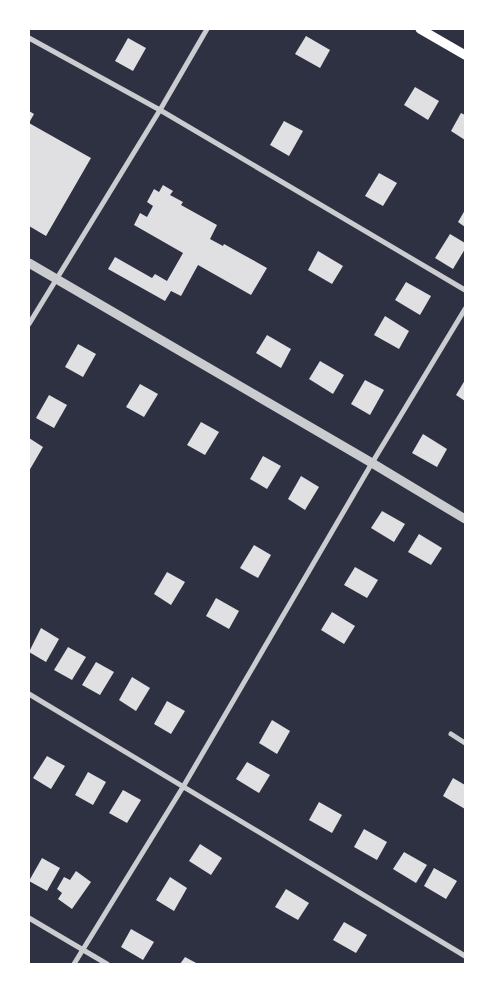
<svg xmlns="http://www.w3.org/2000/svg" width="494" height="993" font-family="'Roboto Condensed',sans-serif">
<rect width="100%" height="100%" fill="#2d3142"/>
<g fill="#e0e0e3">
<path d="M 306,36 L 330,50 L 320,68 L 295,54 Z"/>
<path d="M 128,38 L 146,48 L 133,71 L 115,61 Z"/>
<path d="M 415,87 L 439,101 L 428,120 L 404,105 Z"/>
<path d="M 29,111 L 34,114 L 29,123 L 91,158 L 46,236 L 29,226 Z"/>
<path d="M 461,113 L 465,115 L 465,140 L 451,131 Z"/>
<path d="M 284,121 L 303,131 L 289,156 L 270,145 Z"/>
<path d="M 379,173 L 397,183 L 383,206 L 365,196 Z"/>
<path d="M 163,185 L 173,191 L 170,195 L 183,202 L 181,205 L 217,225 L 210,239 L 223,246 L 224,244 L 267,268 L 251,295 L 198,265 L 181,296 L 171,291 L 165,301 L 108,269 L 115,257 L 152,278 L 155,274 L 167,281 L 183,253 L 134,225 L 140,213 L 147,217 L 153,206 L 147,202 L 154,189 L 159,192 Z"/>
<path d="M 465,210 L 465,227 L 458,222 Z"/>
<path d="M 450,234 L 465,243 L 465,249 L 453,269 L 435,258 Z"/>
<path d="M 318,251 L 343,266 L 332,284 L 308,270 Z"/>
<path d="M 406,282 L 431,296 L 420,315 L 395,300 Z"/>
<path d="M 385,316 L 409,331 L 399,349 L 374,335 Z"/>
<path d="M 267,335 L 291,349 L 281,368 L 256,353 Z"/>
<path d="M 78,344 L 96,354 L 83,377 L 65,367 Z"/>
<path d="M 320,361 L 344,375 L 333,394 L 309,379 Z"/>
<path d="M 365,380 L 384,390 L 370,415 L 351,404 Z"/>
<path d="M 465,380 L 465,401 L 456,395 Z"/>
<path d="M 140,384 L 158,394 L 144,417 L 126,407 Z"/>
<path d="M 49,395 L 67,405 L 54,428 L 36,418 Z"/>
<path d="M 201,422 L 219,432 L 205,455 L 187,445 Z"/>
<path d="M 423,434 L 447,449 L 437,467 L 412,453 Z"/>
<path d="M 29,438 L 43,447 L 29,471 Z"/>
<path d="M 263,456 L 281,466 L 267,489 L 250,479 Z"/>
<path d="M 301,476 L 319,487 L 305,510 L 288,499 Z"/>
<path d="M 382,511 L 405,524 L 394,542 L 371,528 Z"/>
<path d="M 419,534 L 442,548 L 431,565 L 408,552 Z"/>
<path d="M 254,545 L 271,555 L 258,578 L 240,568 Z"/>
<path d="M 355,567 L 378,580 L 367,598 L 344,585 Z"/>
<path d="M 167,572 L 185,582 L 171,605 L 154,594 Z"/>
<path d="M 216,598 L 239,611 L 229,629 L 206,616 Z"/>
<path d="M 332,612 L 355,626 L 344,644 L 321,630 Z"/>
<path d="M 41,628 L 59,639 L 46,662 L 29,652 Z"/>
<path d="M 68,647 L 86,657 L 72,680 L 54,670 Z"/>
<path d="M 96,662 L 114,672 L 100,695 L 82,685 Z"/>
<path d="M 132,677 L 150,688 L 136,711 L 119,700 Z"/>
<path d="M 167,701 L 185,711 L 171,734 L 154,724 Z"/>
<path d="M 272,720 L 290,731 L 277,754 L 259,743 Z"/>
<path d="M 47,756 L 65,766 L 51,789 L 33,778 Z"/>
<path d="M 247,762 L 270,775 L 259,793 L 236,779 Z"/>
<path d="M 88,772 L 106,782 L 93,805 L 75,795 Z"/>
<path d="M 453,778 L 465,785 L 465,809 L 443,796 Z"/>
<path d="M 123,790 L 141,800 L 127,823 L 109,813 Z"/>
<path d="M 319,802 L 342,815 L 332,833 L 309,820 Z"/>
<path d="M 364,829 L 387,842 L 377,860 L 354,847 Z"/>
<path d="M 200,844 L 222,858 L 211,875 L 189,861 Z"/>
<path d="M 404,852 L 427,865 L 416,883 L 393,869 Z"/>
<path d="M 42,858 L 60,868 L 47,891 L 29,881 Z"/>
<path d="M 434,868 L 457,881 L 446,899 L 424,886 Z"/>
<path d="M 76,871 L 91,882 L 72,909 L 58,899 L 62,893 L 57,889 L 64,877 L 70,880 Z"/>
<path d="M 170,877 L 187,888 L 174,911 L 156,900 Z"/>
<path d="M 286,889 L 309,903 L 298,920 L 275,907 Z"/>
<path d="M 344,922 L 367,935 L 356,953 L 333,940 Z"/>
<path d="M 131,929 L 154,942 L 143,960 L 121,947 Z"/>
<path d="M 185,957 L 198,964 L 180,964 Z"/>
</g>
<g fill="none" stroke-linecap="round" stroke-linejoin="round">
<g stroke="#caccd0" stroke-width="5">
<path d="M 29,38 L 160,110 L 465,290"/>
<path d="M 29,324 L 160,110 L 207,29"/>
<path d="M 29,694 L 465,956"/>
<path d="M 451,734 L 465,743"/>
<path d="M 29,918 L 107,964"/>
<path d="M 74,964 L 183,787 L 372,463 L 465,309"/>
</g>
<path stroke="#caccd0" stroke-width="9" d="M 29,263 L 372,463 L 465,519"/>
<path stroke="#fff" stroke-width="9" d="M 420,29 L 465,55"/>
</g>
<rect width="494" height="993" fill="none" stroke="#ffffff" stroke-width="60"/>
</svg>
